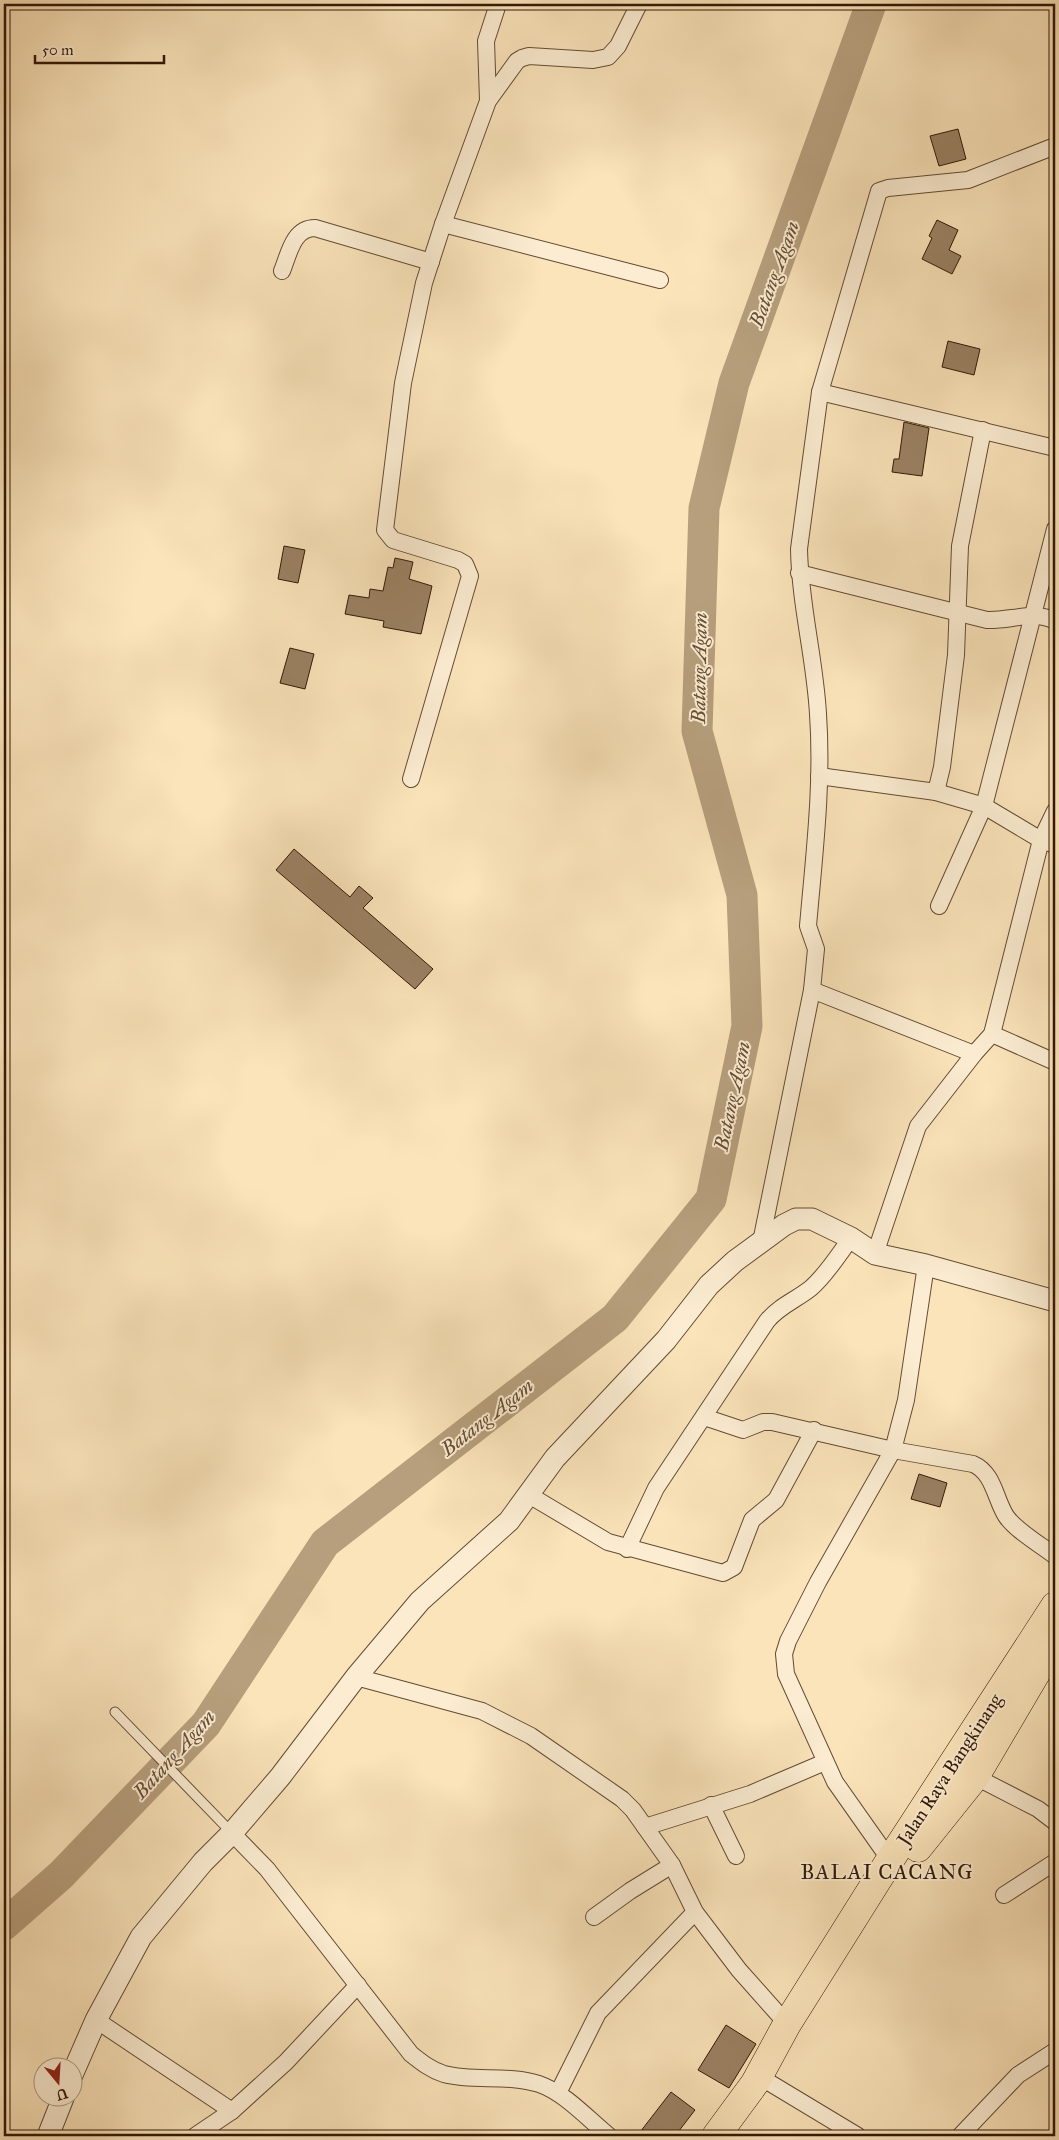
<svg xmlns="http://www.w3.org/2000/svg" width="1059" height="2140" font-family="'IM FELL Great Primer',serif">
<rect width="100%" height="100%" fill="#fbe4ba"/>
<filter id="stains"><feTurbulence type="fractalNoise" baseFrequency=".004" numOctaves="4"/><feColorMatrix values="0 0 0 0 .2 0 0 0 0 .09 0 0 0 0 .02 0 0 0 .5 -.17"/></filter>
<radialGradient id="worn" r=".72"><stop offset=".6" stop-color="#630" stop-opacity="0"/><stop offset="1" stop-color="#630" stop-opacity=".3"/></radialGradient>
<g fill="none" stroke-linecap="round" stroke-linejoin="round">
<path stroke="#b79f7d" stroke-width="31" d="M 4,1925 L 61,1875 L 206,1724 L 325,1543 L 615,1318 L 711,1199 L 747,1026 L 742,895 L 697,731 L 704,508 L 734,383 L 871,4"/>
</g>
<g fill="#9b8264" stroke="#321807">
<path d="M 958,129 L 966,159 L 939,166 L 930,136 Z"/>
<path d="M 937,220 L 958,230 L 949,250 L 961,256 L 952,274 L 922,259 L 932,238 L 929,236 Z"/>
<path d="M 948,341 L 980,349 L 974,375 L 942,367 Z"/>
<path d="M 904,422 L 929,428 L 922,476 L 892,472 L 894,459 L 899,459 Z"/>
<path d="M 284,546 L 305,550 L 298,583 L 278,579 Z"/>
<path d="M 395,558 L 413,562 L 409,579 L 432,586 L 421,634 L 383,627 L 384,621 L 345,614 L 349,595 L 369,598 L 370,589 L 383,591 L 388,567 L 393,568 Z"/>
<path d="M 290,648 L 314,654 L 305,689 L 280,683 Z"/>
<path d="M 294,849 L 350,897 L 359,886 L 373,898 L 363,908 L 433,969 L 415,989 L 276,870 Z"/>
<path d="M 919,1474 L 947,1483 L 940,1507 L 911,1499 Z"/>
<path d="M 726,2025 L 756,2044 L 729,2088 L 698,2070 Z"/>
<path d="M 671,2092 L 695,2110 L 675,2136 L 637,2136 Z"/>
</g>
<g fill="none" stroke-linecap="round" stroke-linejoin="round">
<defs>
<path id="service" d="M 115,1712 L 232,1833"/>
<g id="minor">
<path d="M 488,101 L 486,41 L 498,4"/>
<path d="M 443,224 L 660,280"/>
<path d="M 282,271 C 289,254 293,228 315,228 L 431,262"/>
<path d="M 820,392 L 1055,448"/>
<path d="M 799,573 L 987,620 C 1011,621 1033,610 1055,621"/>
<path d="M 819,776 L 936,792 L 984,806 L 1041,840 L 1055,845"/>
<path d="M 411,779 L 470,576 L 465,564 L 458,560 L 393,540 L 385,530 L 403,383 L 424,283 L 443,224 L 488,101 L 517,61 L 522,58 L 529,56 L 593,60 L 608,57 L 618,46 L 639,4"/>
<path d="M 936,792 L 942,767 L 956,655 L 960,546 L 983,430"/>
<path d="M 939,906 L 984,806 L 1055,529"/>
<path d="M 812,990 L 974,1054"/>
<path d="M 992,1034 L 1055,1062"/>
<path d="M 761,1242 L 812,990 L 816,949 L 808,926 C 814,856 823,785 818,714 C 815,659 800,605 799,549 L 820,392 L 879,191 L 888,188 L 968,180 L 1055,146"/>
<path d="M 875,1254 L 918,1126 L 974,1054 L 992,1034 L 1041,840 L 1055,811"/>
<path d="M 704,1417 L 743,1430 L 763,1422 L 772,1422 L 893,1450 L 973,1464 C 994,1473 995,1499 1006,1516 C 1015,1530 1041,1545 1055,1556"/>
<path d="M 529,1495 L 608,1542 L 723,1573 L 734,1567 L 752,1520 L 776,1500 L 814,1430"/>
<path d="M 627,1549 L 656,1488 L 767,1321 C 779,1306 796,1300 811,1288 C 827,1274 839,1254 851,1238"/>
<path d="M 356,1677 L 482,1711 L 531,1736 L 622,1799 L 633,1810 L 672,1865 L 695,1912 L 739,1970 L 787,2024"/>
<path d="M 968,1773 L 1038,1809 L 1055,1822"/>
<path d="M 711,1805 L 736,1856"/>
<path d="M 645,1827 L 750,1794 L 825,1762"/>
<path d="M 232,1833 L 267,1869 L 411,2054 C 421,2062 431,2070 444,2074 C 474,2082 508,2074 539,2084 C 565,2093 587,2118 609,2136"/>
<path d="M 890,1860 L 835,1782 L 786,1674 L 784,1654 L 788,1641 L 818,1582 L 893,1450 L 906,1400 L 926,1265"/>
<path d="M 1004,1895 L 1055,1862"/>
<path d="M 594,1917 L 630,1891 L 672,1865"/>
<path d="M 96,2020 L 232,2111"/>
<path d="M 770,2083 L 858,2136"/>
<path d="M 558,2093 L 598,2013 L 695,1912"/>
<path d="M 195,2136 L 232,2111 L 286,2062 L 358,1985"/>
<path d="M 960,2136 L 1018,2075 L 1055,2051"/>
</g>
<g id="tertiary">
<path d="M 72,2075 L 96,2020 L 141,1937 L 203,1862 L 232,1833 L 280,1777 L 356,1677 L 420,1601 L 509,1521 L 555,1458 L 666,1340 L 709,1285 L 735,1261 L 784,1225 L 796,1219 L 812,1219 L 851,1238 L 875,1254 L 926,1265 L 1055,1301"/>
<path d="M 48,2136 L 63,2098"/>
</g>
<g id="trunk">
<path d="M 918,1848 L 975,1777 L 1055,1641"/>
<path d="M 716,2136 L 755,2083 L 787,2024 L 890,1860 L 1055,1606"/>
</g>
</defs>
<use href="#service" stroke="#644b34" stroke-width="11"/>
<use href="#minor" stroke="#644b34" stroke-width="18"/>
<use href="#tertiary" stroke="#644b34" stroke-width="23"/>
<use href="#trunk" stroke="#321807" stroke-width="29"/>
<use href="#service" stroke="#fcedd2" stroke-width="9"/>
<use href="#minor" stroke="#fcedd2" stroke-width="16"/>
<use href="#tertiary" stroke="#fcedd2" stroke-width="21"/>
<use href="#trunk" stroke="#fbe4ba" stroke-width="28"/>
</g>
<g text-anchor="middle" stroke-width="4" stroke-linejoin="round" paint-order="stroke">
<g font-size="19" fill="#321807" stroke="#fcedd2">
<text transform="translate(949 1769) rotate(-57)" y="7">Jalan Raya Bangkinang</text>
</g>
<g font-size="20" font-style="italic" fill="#674e36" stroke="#fcedd2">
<text transform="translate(774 274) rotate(-70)" y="7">Batang Agam</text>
<text transform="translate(699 668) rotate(-89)" y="7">Batang Agam</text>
<text transform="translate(732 1096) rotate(-78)" y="7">Batang Agam</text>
<text transform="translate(487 1417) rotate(-38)" y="7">Batang Agam</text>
<text transform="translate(174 1754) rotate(-48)" y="7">Batang Agam</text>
</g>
<g font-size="21" letter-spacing="1" fill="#321807" stroke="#fcedd2">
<text x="887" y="1879">BALAI CACANG</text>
</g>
</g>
<rect width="1059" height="2140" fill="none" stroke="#fbe4ba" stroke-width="20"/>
<rect x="5" y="5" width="1049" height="2130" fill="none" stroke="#321807" stroke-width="2.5"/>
<rect x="10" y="10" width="1039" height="2120" fill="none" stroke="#321807"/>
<g transform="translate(58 2082) rotate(162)"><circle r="24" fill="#fcedd2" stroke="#ab9881"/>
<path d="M0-4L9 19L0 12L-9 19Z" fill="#8f2418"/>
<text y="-8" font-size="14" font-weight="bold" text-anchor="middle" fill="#321807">U</text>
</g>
<path d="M35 55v8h129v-8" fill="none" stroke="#321807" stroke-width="2.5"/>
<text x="42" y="55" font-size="15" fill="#321807" stroke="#fcedd2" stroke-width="4" paint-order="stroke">50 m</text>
<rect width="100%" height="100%" filter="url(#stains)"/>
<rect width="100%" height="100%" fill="url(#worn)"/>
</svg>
